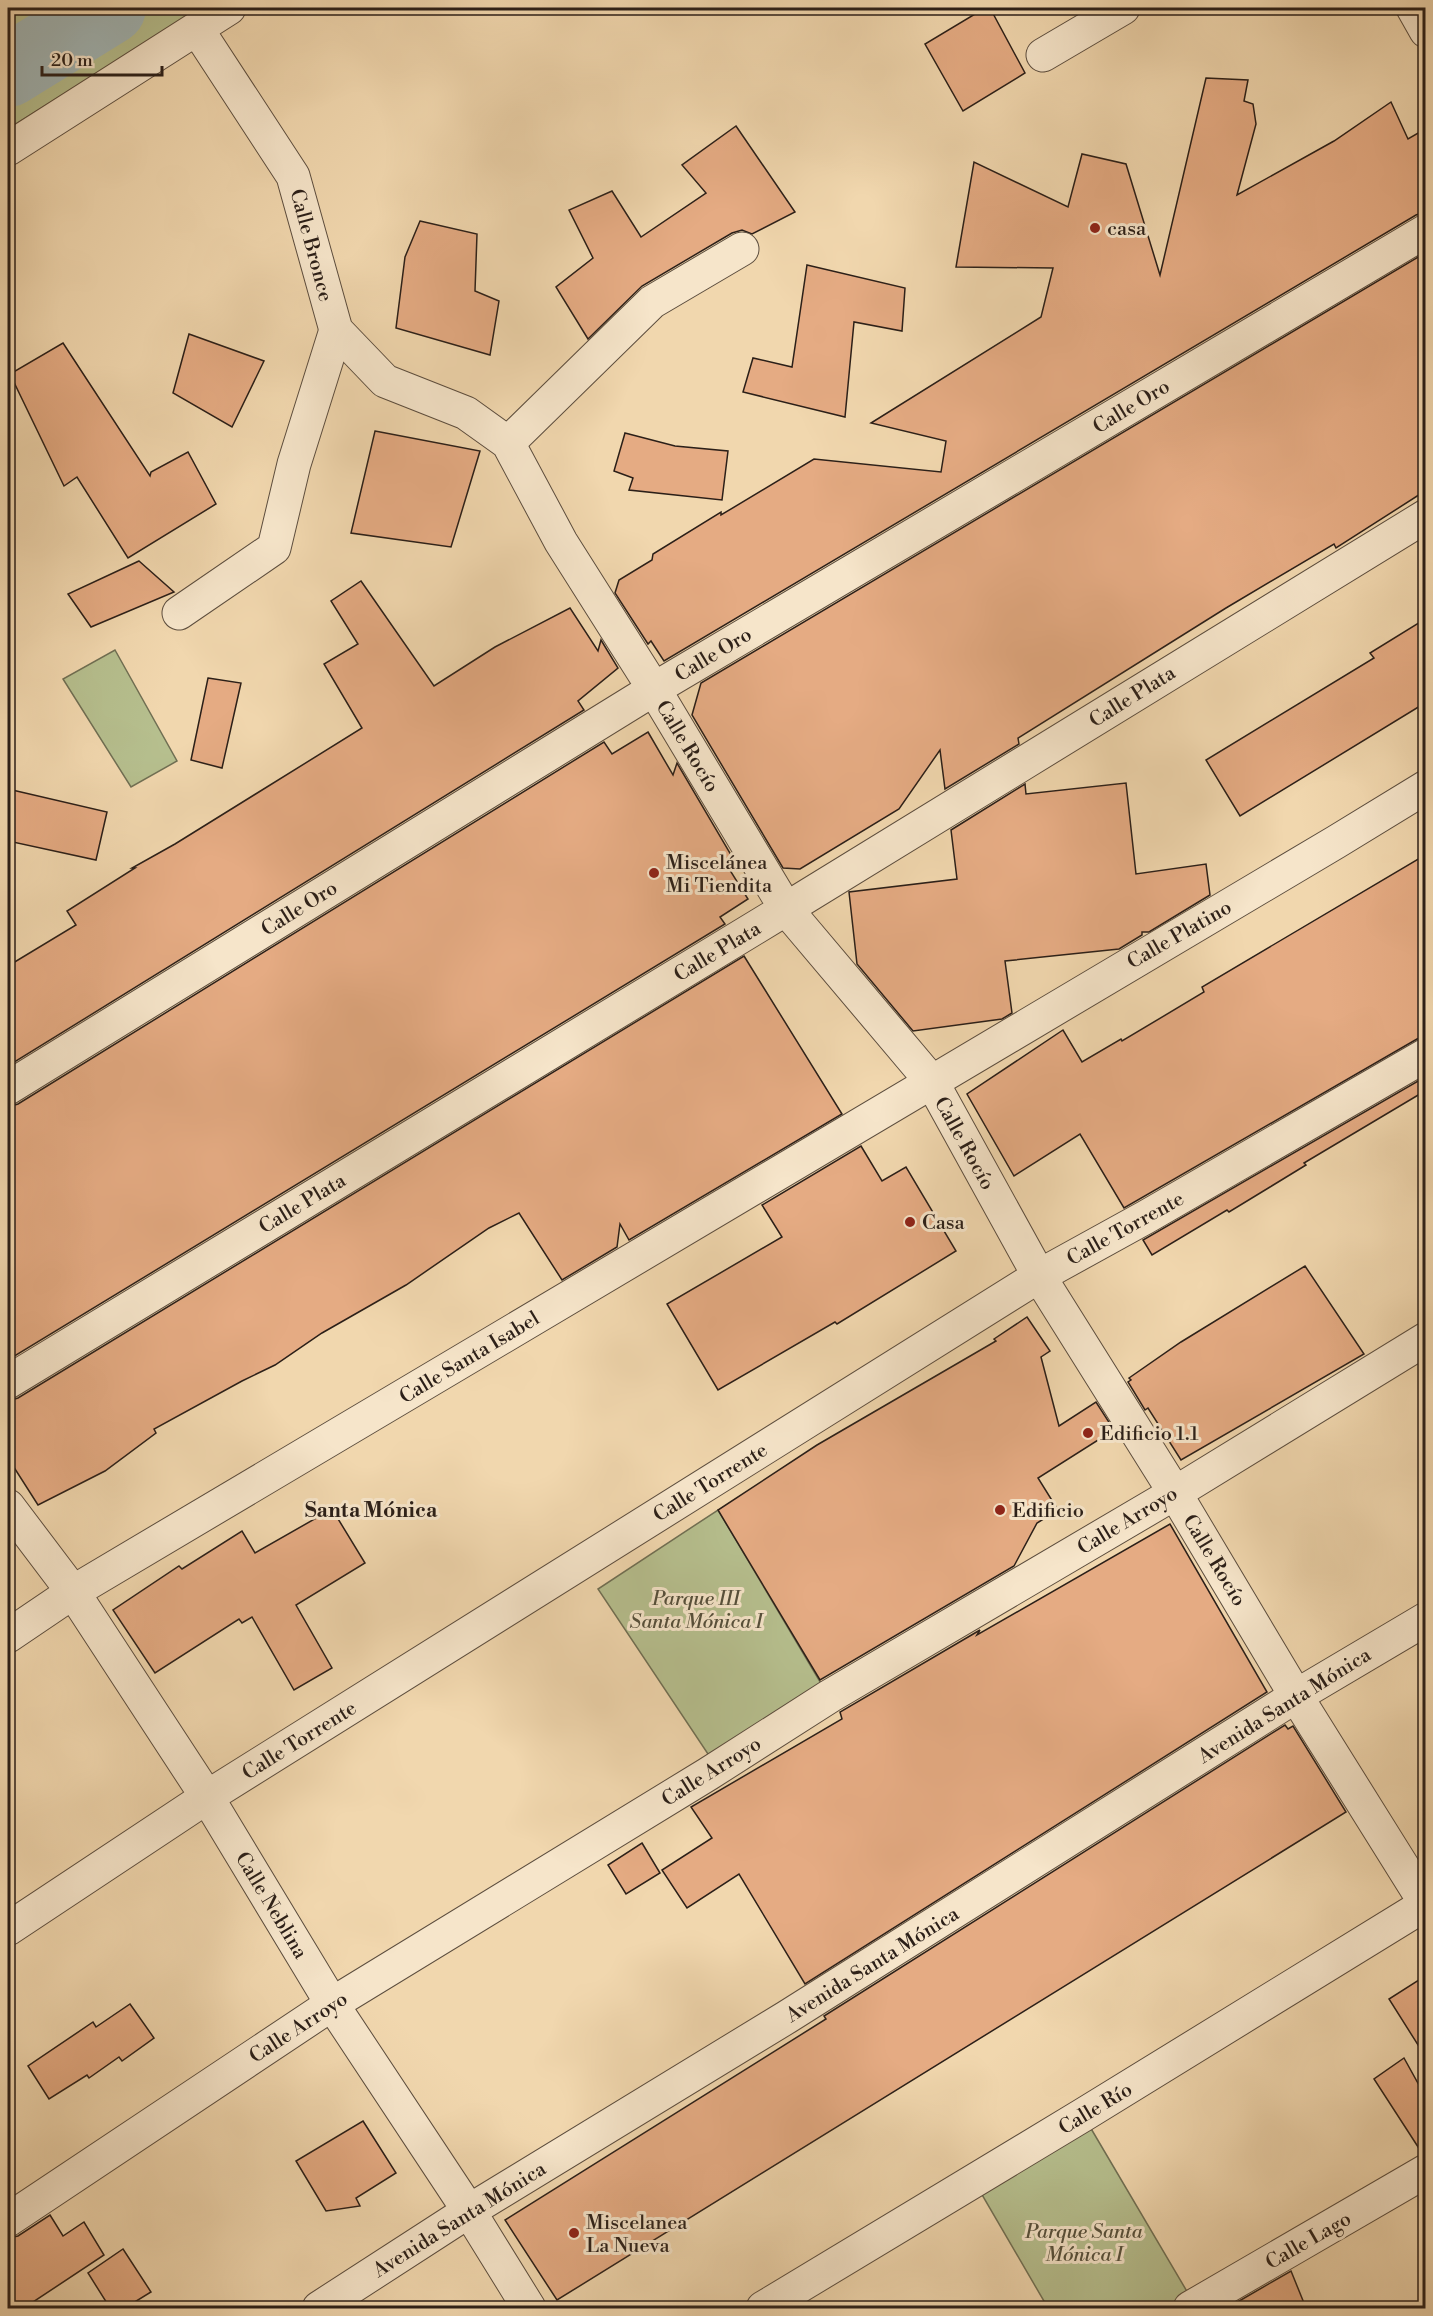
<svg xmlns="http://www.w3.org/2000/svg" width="1433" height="2316" font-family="'Libre Bodoni',serif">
<rect width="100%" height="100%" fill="#f1d7ae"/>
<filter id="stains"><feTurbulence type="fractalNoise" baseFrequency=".00333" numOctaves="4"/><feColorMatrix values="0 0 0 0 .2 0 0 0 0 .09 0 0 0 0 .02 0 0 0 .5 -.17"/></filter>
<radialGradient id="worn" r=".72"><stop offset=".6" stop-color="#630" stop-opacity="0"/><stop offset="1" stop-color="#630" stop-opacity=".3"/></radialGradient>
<g fill="#b6bf8e" stroke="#706f53" stroke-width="1.5">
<path d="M 8,8 L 202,8 L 8,129 Z"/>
<path d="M 115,650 L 177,761 L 131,787 L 63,679 Z"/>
<path d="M 718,1510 L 822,1685 L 710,1757 L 598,1589 Z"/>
<path d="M 1083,2115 L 1195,2305 L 1190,2308 L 1048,2308 L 974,2181 Z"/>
</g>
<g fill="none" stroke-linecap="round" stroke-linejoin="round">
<path stroke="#a1b6b6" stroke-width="72" d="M 8,71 L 110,8"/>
</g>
<g fill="#e5ab83" stroke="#2b1f18" stroke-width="1.5">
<path d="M 985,8 L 990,8 L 1025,73 L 963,111 L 925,44 Z"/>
<path d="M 1206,78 L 1248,80 L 1244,101 L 1253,104 L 1256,124 L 1237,195 L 1334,141 L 1391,102 L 1408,139 L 1425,129 L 1425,212 L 1416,215 L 664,661 L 651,641 L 648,644 L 615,593 L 619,580 L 652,560 L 653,554 L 721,512 L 721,515 L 814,459 L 941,472 L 946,441 L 871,423 L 1041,317 L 1053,268 L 956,267 L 974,162 L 1068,207 L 1082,154 L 1126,164 L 1160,275 Z"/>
<path d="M 736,126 L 795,212 L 752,234 L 742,230 L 732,233 L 642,286 L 588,339 L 556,287 L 593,258 L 569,210 L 612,191 L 641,237 L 706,193 L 682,165 Z"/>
<path d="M 420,221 L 477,234 L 475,291 L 499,301 L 490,355 L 396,328 L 405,257 Z"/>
<path d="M 1425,253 L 1425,491 L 1336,548 L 1334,544 L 1226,608 L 1018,738 L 1019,744 L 945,789 L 940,750 L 899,809 L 800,869 L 783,868 L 692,715 L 701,683 Z"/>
<path d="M 807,265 L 905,288 L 902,331 L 854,322 L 845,417 L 743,392 L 753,358 L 792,367 Z"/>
<path d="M 189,334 L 264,361 L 232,427 L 173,393 Z"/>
<path d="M 63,343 L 150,476 L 151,472 L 188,452 L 216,504 L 128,558 L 77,477 L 64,486 L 10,374 Z"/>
<path d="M 375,431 L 480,451 L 451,547 L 351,533 Z"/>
<path d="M 625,433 L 675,446 L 728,451 L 722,500 L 629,490 L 633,478 L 614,471 Z"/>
<path d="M 139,561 L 174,592 L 91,627 L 68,594 Z"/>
<path d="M 361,581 L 434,686 L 495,647 L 570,608 L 598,651 L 601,640 L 618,668 L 578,701 L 584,710 L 8,1066 L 8,966 L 76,925 L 67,911 L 135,868 L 132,868 L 175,844 L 362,728 L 324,664 L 358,644 L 331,601 Z"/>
<path d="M 1425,619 L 1425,703 L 1240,816 L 1206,760 L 1374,658 L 1370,653 Z"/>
<path d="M 208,678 L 241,683 L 222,768 L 191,760 Z"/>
<path d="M 648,732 L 673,775 L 677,763 L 737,865 L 726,864 L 748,899 L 720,917 L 725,924 L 8,1360 L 8,1107 L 18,1104 L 604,742 L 612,754 Z"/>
<path d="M 1126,783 L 1136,874 L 1206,864 L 1210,895 L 1149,932 L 1142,932 L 1142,935 L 1119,949 L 1005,961 L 1012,1013 L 1002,1019 L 913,1031 L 857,964 L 849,892 L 957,879 L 951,830 L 1025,784 L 1026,794 Z"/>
<path d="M 8,789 L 107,812 L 96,860 L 8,841 Z"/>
<path d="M 1425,855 L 1425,1036 L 1417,1039 L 1124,1208 L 1080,1134 L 1014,1176 L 967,1094 L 1063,1030 L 1082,1062 L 1121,1039 L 1122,1041 L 1204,992 L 1202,987 Z"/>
<path d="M 744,956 L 842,1114 L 629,1240 L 620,1224 L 617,1247 L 562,1280 L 519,1213 L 489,1228 L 406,1285 L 322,1333 L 275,1365 L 242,1381 L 154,1429 L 156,1433 L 105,1471 L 38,1505 L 8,1458 L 8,1401 L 18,1398 Z"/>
<path d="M 1425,1077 L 1425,1091 L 1304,1163 L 1306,1165 L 1270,1187 L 1229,1212 L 1227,1210 L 1152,1255 L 1143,1240 Z"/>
<path d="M 861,1146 L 882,1181 L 906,1167 L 956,1251 L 837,1324 L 835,1322 L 718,1390 L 667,1304 L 782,1237 L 762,1205 Z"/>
<path d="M 1305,1266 L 1364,1354 L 1181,1460 L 1148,1408 L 1145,1410 L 1128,1382 L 1131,1380 L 1129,1378 L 1181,1342 Z"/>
<path d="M 1027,1317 L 1050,1351 L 1041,1357 L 1059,1426 L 1096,1402 L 1114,1430 L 1038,1478 L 1058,1510 L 1037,1523 L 1014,1566 L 820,1680 L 718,1510 L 817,1445 L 996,1341 L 994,1339 Z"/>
<path d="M 332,1509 L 365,1563 L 296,1605 L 332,1668 L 294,1690 L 252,1617 L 242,1623 L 239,1619 L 155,1673 L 113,1610 L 179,1566 L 182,1569 L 242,1531 L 255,1553 Z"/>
<path d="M 1170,1524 L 1267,1692 L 805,1984 L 739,1874 L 687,1908 L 662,1870 L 712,1838 L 691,1807 L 842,1719 L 840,1712 L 980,1630 L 977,1635 Z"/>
<path d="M 1285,1725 L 1288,1729 L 1293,1726 L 1346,1812 L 557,2300 L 505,2220 L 826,2019 L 824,2016 Z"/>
<path d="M 642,1843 L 660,1873 L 626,1894 L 608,1865 Z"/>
<path d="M 1425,1976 L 1425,2056 L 1389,1999 Z"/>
<path d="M 130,2004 L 154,2038 L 122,2061 L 119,2057 L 89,2078 L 87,2075 L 49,2099 L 28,2066 L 93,2022 L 96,2027 Z"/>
<path d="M 1404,2058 L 1425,2096 L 1425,2152 L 1422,2153 L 1374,2079 Z"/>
<path d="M 363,2121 L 396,2173 L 356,2198 L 360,2206 L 326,2211 L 296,2161 Z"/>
<path d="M 50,2215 L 63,2236 L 84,2222 L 104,2255 L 24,2308 L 8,2308 L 8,2238 L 18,2236 Z"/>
<path d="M 123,2249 L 151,2292 L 125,2308 L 110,2308 L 88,2273 Z"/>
<path d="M 1291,2271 L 1306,2308 L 1228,2308 L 1234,2304 Z"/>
</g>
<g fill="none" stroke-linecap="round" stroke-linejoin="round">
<defs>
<g id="street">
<path d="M 1413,8 L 1426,31"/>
<path d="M 197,29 L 293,176 L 336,330 L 385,381 L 466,413 L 508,443 L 561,542 L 654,689 L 786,909 L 932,1082 L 1039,1276 L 1175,1493 L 1296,1696 L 1426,1904"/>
<path d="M 1043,55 L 1123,8"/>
<path d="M 8,149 L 229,8"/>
<path d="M 508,443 L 652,302 L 742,249"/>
<path d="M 179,613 L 274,548 L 294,464 L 336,330"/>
<path d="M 8,1088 L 654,689 L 1426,231"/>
<path d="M 8,1382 L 786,909 L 1426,516"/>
<path d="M 8,1506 L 73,1592 L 207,1797 L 332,2004 L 469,2211 L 529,2308"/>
<path d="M 8,1636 L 73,1592 L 1336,842 L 1426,787"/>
<path d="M 8,1929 L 207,1797 L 1039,1276 L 1146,1217 L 1426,1055"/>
<path d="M 8,2220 L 332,2004 L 708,1774 L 830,1696 L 1175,1493 L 1426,1339"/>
<path d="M 319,2308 L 469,2211 L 787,2017 L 1296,1696 L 1426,1619"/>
<path d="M 763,2308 L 1083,2115 L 1426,1904"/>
<path d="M 1190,2308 L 1426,2171"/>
</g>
</defs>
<use href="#street" stroke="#5c4d3e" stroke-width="35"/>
<use href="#street" stroke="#f6e5ca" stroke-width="33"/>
</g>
<g fill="#8f2418" stroke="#f6e5ca" stroke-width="2">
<circle cx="1095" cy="228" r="6"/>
<circle cx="654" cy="873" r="6"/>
<circle cx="910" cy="1222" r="6"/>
<circle cx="1088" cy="1433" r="6"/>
<circle cx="1000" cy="1510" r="6"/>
<circle cx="574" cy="2233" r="6"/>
</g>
<g text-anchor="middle" stroke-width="6" stroke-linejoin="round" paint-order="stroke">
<g font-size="20" fill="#2b1f18" stroke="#f6e5ca" text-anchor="start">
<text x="1107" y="235">casa</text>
<text x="666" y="869">Miscelánea<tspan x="666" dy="23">Mi Tiendita</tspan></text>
<text x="922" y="1229">Casa</text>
<text x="1100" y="1440">Edificio 1.1</text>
<text x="1012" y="1517">Edificio</text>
<text x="586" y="2229">Miscelanea<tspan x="586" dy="23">La Nueva</tspan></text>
</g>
<g font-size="20" fill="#2b1f18" stroke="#f6e5ca">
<text transform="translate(312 245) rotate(75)" y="7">Calle Bronce</text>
<text transform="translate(1131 406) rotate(-31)" y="7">Calle Oro</text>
<text transform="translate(713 654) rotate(-31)" y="7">Calle Oro</text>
<text transform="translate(1132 696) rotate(-32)" y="7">Calle Plata</text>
<text transform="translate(688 746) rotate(59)" y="7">Calle Rocío</text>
<text transform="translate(299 908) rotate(-32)" y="7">Calle Oro</text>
<text transform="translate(1179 934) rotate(-30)" y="7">Calle Platino</text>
<text transform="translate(717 951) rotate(-31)" y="7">Calle Plata</text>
<text transform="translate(965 1143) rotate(61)" y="7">Calle Rocío</text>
<text transform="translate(302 1203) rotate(-31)" y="7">Calle Plata</text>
<text transform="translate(1125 1228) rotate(-29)" y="7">Calle Torrente</text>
<text transform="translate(469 1357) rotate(-31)" y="7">Calle Santa Isabel</text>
<text transform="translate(710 1482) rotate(-32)" y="7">Calle Torrente</text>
<text transform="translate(1127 1520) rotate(-31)" y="7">Calle Arroyo</text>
<text transform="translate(1215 1560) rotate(59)" y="7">Calle Rocío</text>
<text transform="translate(1284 1705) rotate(-32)" y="7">Avenida Santa Mónica</text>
<text transform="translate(299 1740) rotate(-32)" y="7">Calle Torrente</text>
<text transform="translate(711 1771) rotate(-32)" y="7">Calle Arroyo</text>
<text transform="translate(272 1905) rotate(59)" y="7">Calle Neblina</text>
<text transform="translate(872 1964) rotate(-32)" y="7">Avenida Santa Mónica</text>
<text transform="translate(298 2027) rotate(-33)" y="7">Calle Arroyo</text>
<text transform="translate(1095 2108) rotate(-31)" y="7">Calle Río</text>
<text transform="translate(459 2219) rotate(-32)" y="7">Avenida Santa Mónica</text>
<text transform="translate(1308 2240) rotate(-30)" y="7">Calle Lago</text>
</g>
<g font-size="20" font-style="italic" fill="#554f3b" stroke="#f6e5ca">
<text x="696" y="1605">Parque III<tspan x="696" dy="23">Santa Mónica I</tspan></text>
<text x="1084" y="2238">Parque Santa<tspan x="1084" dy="23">Mónica I</tspan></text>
</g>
<g font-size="21" font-weight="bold" fill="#2b1f18" stroke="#f6e5ca">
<text x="371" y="1517">Santa Mónica</text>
</g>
</g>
<rect width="1433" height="2316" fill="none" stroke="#f1d7ae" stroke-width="30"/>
<rect x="9" y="9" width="1415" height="2298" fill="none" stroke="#2b1f18" stroke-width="3"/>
<rect x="15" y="15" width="1403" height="2286" fill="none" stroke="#2b1f18" stroke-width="1.5"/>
<path d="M42 66v9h120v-9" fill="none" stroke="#2b1f18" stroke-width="3"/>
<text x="51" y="66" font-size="18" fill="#2b1f18" stroke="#f6e5ca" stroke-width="4.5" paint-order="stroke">20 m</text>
<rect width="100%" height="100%" filter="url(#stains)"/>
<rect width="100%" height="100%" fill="url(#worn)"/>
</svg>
